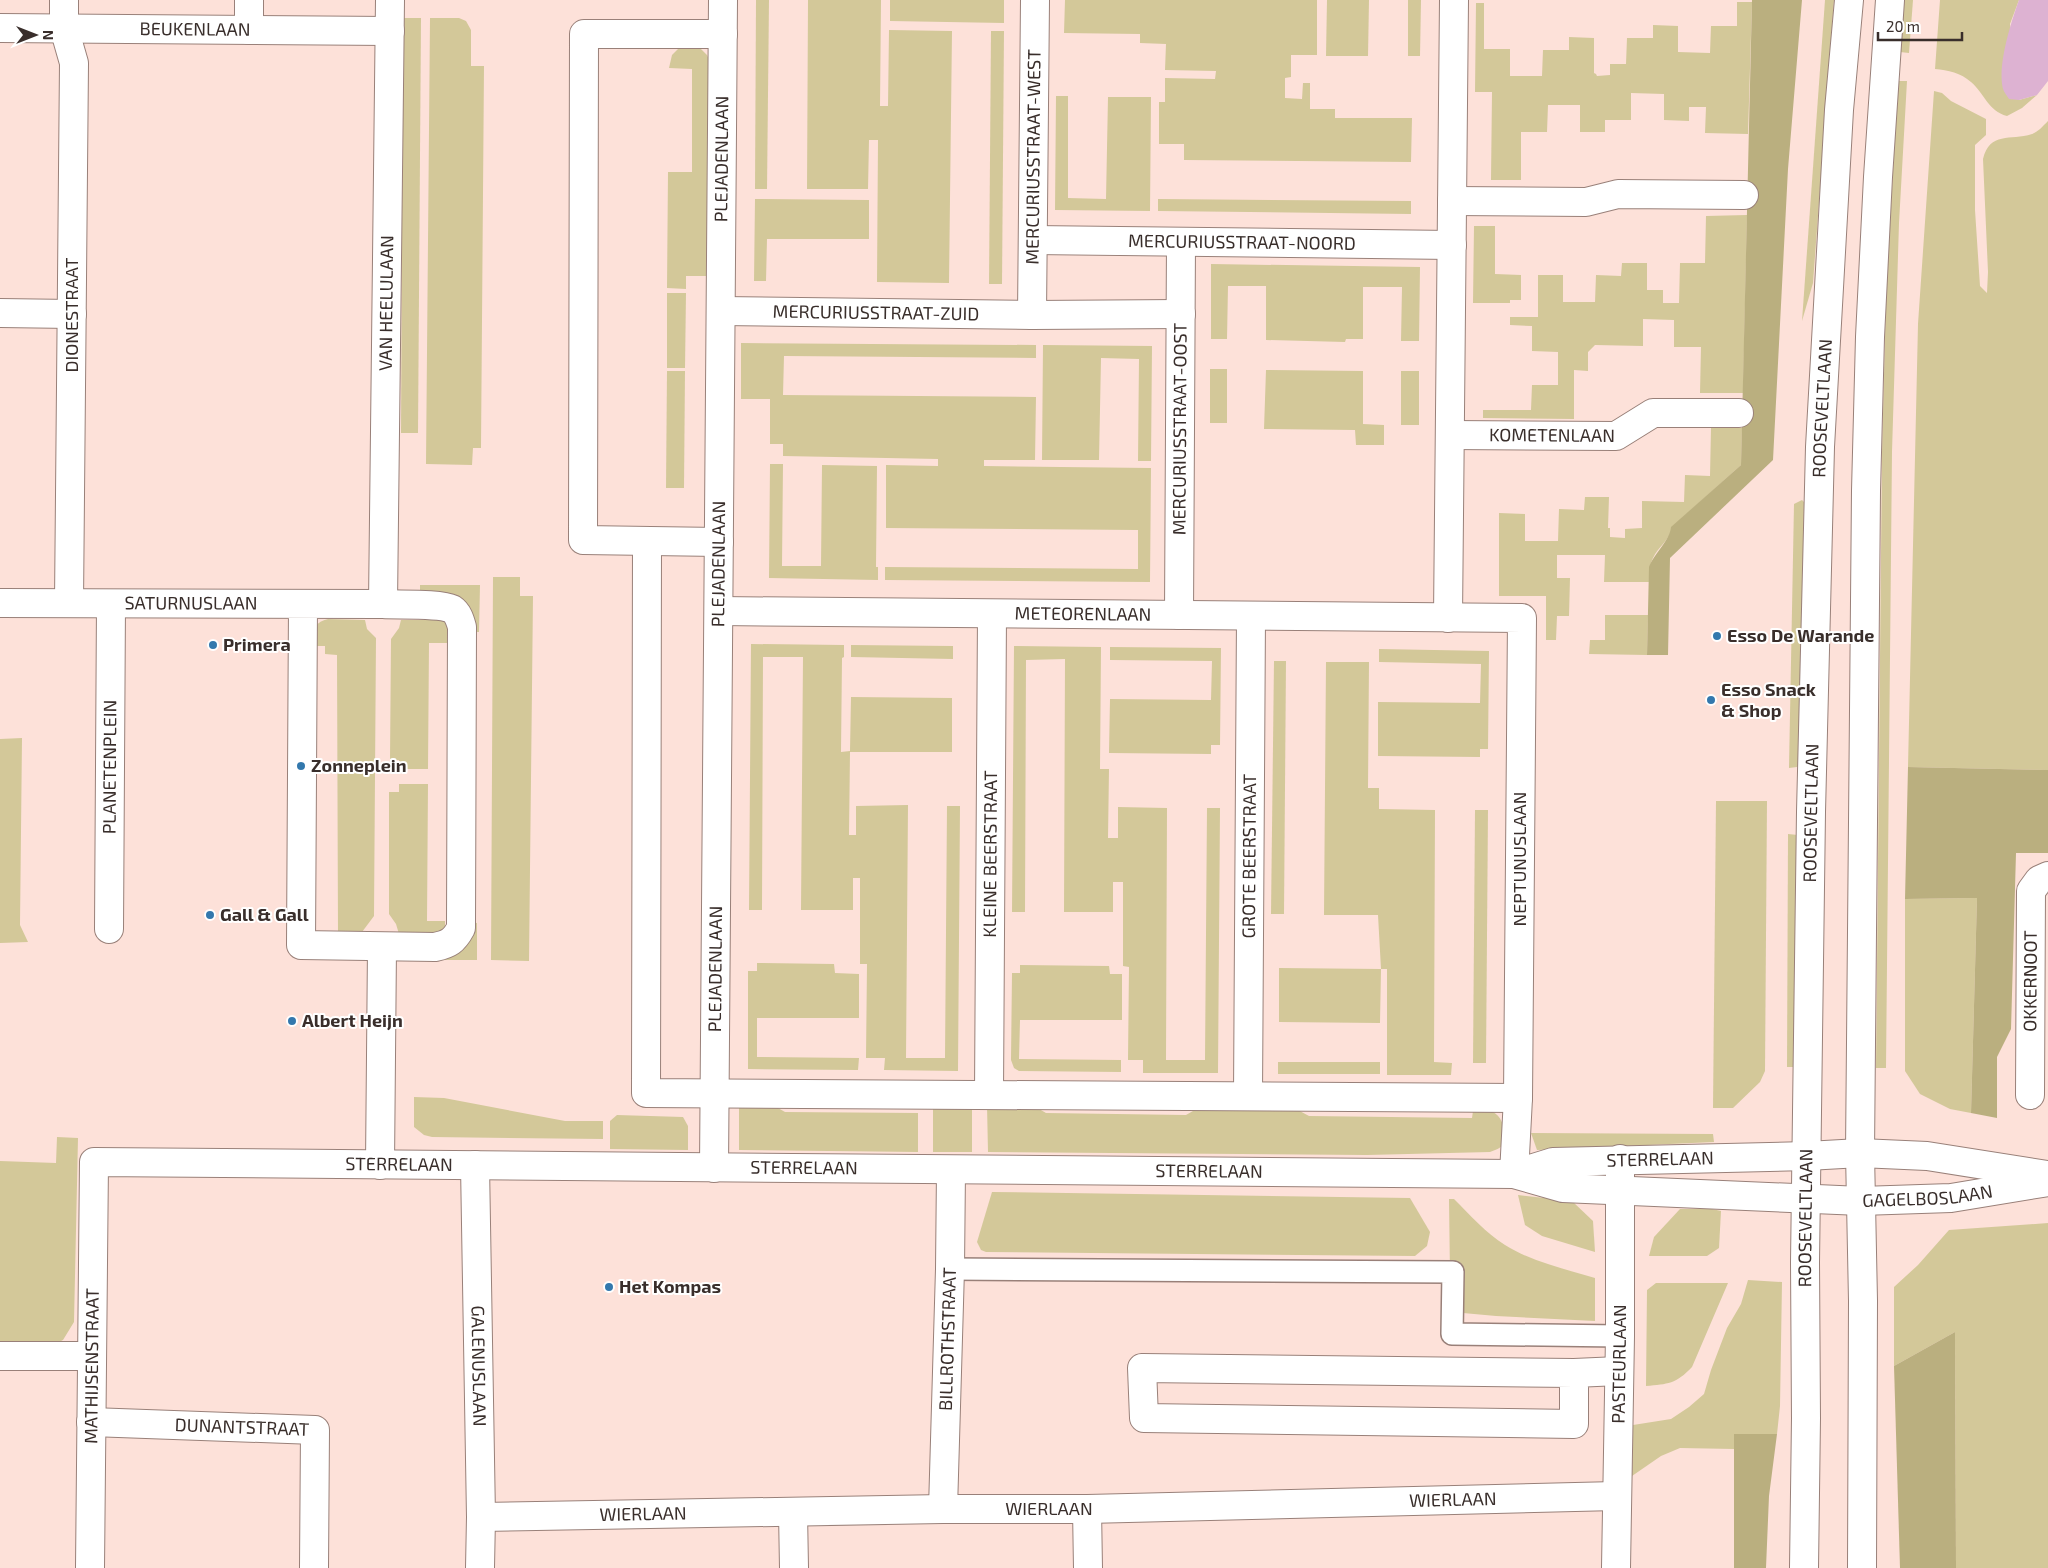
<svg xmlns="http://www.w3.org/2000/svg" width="2048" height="1568" font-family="'Exo 2',sans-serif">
<rect width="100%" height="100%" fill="#fde1d9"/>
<g fill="#d3c899">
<path d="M 756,0 L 769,0 L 767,189 L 755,189 Z"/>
<path d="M 808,0 L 881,0 L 880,106 L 888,106 L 889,30 L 952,31 L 949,283 L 877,282 L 878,140 L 869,140 L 868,189 L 807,189 Z"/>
<path d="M 890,0 L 1004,0 L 1004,23 L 890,21 Z"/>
<path d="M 1065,0 L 1317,0 L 1317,55 L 1291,55 L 1291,77 L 1285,78 L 1285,98 L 1302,99 L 1303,83 L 1310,83 L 1310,109 L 1335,109 L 1335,118 L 1412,118 L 1411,162 L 1184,160 L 1184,144 L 1159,144 L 1159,102 L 1165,102 L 1165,78 L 1215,79 L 1216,71 L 1165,70 L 1166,44 L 1140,43 L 1140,34 L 1064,33 Z"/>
<path d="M 1327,0 L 1369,0 L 1368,56 L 1326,56 Z"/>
<path d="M 1408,0 L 1421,0 L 1420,56 L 1408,56 Z"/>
<path d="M 1825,0 L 1834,0 L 1813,283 L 1802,321 Z"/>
<path d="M 1903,0 L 1913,0 L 1909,53 L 1900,52 Z"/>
<path d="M 1940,0 L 2019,0 L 2010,24 L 2019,100 L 2037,95 L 2022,108 L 2007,116 C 1988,111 1985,94 1971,82 C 1961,73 1948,70 1935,69 Z"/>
<path d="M 1737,2 L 1752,2 L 1748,134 L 1705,133 L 1706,107 L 1689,107 L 1689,121 L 1664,120 L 1664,94 L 1631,93 L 1631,120 L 1605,120 L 1605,132 L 1580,132 L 1580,105 L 1548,105 L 1547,132 L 1521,132 L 1521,180 L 1491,180 L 1492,92 L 1475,92 L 1476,3 L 1484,3 L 1484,49 L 1510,49 L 1510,76 L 1542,76 L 1543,50 L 1569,50 L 1569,37 L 1594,38 L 1594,73 L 1596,74 L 1597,76 L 1610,75 L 1610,64 L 1626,64 L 1627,38 L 1653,38 L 1653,25 L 1678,26 L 1678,52 L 1710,53 L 1711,26 L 1737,26 Z"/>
<path d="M 403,18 L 421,18 L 418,433 L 401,433 Z"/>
<path d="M 430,18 L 459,18 L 466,21 L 471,30 L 471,66 L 484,66 L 481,448 L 473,448 L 472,465 L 426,464 Z"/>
<path d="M 991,31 L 1004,31 L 1002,284 L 989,284 Z"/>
<path d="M 680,47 L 700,48 L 707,55 L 710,62 L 709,276 L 686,276 L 686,289 L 667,288 L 668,172 L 692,172 L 692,69 L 669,68 L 672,55 Z"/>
<path d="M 1898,81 L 1907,81 L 1899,223 L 1892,452 L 1886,1068 L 1876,1068 L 1882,452 L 1886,298 Z"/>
<path d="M 1934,91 L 1942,93 L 1951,101 L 1986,119 L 1986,135 L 1975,145 L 1975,210 L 1980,286 L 1987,293 L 1988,272 L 1983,159 C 1990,131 2010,141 2032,134 C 2038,132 2043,126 2048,121 L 2048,770 L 1908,767 L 1918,324 Z"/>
<path d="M 1056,96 L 1068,96 L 1068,198 L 1106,199 L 1108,97 L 1151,97 L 1150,211 L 1055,210 Z"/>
<path d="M 755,199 L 869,200 L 869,239 L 767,239 L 766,281 L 754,281 Z"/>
<path d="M 1158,199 L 1411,201 L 1411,214 L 1158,211 Z"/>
<path d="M 1747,215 L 1743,393 L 1700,393 L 1701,347 L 1674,347 L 1674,320 L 1643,319 L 1643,346 L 1595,345 L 1588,352 L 1588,371 L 1574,370 L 1574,419 L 1483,418 L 1483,410 L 1531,410 L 1532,385 L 1558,385 L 1558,352 L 1532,351 L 1532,326 L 1510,325 L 1510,317 L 1538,317 L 1538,275 L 1563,275 L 1563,302 L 1595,302 L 1596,275 L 1621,276 L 1622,263 L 1647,263 L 1647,290 L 1663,290 L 1663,303 L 1679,303 L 1680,263 L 1705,263 L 1706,216 Z"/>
<path d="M 1474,226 L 1495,226 L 1495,274 L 1521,275 L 1521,300 L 1510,300 L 1510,303 L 1473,303 Z"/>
<path d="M 1211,264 L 1420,267 L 1419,341 L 1401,341 L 1402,287 L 1363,287 L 1363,339 L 1346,339 L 1345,342 L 1266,340 L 1266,286 L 1228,286 L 1227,339 L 1211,339 Z"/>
<path d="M 667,293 L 686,293 L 685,368 L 667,368 Z"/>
<path d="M 741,343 L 1036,345 L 1036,358 L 784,356 L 783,395 L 1036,397 L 1035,460 L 984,460 L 984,466 L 1151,468 L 1150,582 L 885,580 L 885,567 L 1138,569 L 1138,530 L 886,528 L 886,465 L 938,466 L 938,459 L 783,456 L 783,444 L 770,444 L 770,399 L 741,399 Z"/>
<path d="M 1043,345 L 1152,346 L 1151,461 L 1138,461 L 1139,359 L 1101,358 L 1099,460 L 1042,460 Z"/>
<rect x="1210" y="369" width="17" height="54"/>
<path d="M 1266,370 L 1363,371 L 1363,424 L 1384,425 L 1384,445 L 1356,445 L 1355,430 L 1264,429 Z"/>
<path d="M 667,371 L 685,371 L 684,488 L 666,488 Z"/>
<rect x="1401" y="371" width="18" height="54"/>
<path d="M 1711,428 L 1742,428 L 1741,465 L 1672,527 C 1670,540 1658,547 1653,558 C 1649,566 1649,574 1649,582 L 1604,582 L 1605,555 L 1557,555 L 1557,578 L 1570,578 L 1569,616 L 1557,616 L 1556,640 L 1546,640 L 1546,596 L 1499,596 L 1499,513 L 1525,514 L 1525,541 L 1558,541 L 1559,509 L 1584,510 L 1585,497 L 1609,497 L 1608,528 L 1610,528 L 1610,537 L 1625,538 L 1625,529 L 1642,528 L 1642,501 L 1684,502 L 1685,475 L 1710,476 Z"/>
<path d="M 770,464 L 783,464 L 782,566 L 821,566 L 822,465 L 877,466 L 876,567 L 878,567 L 878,580 L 769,578 Z"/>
<path d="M 1802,500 L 1804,502 L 1799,765 L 1797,767 L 1789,768 L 1794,504 Z"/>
<path d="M 493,577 L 520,577 L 520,596 L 533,596 L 529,961 L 491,960 Z"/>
<path d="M 420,585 L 480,585 L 479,632 L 473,632 L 420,594 Z"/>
<path d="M 1605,615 L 1648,615 L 1647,655 L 1589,654 L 1590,640 L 1605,640 Z"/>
<path d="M 328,619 L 365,620 L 367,629 L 376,638 L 374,916 L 362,932 L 338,933 L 337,655 L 325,654 L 325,646 L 317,646 L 317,640 L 311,640 C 313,628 316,622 328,619 Z"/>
<path d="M 401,620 L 443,620 L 448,623 L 454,643 L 429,643 L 428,769 L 399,769 L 399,760 L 390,760 L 391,639 L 399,628 Z"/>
<path d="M 751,644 L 844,645 L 844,657 L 842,658 L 841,752 L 850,751 L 851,697 L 952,698 L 952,752 L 850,752 L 849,835 L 856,835 L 856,806 L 908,805 L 906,1058 L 945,1058 L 947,806 L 960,806 L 958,1071 L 884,1070 L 885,1058 L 866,1058 L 867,964 L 860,964 L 860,878 L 853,878 L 853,910 L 801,910 L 803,657 L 763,657 L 762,910 L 749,910 Z"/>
<path d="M 851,645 L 953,646 L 953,659 L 851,657 Z"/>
<path d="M 1014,646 L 1101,647 L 1100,769 L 1109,769 L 1108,838 L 1118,838 L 1118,807 L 1167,808 L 1166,1060 L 1205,1060 L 1207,808 L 1220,808 L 1218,1073 L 1143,1073 L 1143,1060 L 1128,1060 L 1129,967 L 1123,966 L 1123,882 L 1113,882 L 1113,912 L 1064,912 L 1065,659 L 1026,660 L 1025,912 L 1012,912 Z"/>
<path d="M 1110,647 L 1221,648 L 1220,745 L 1211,745 L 1211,754 L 1109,753 L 1110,699 L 1211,700 L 1212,661 L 1110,660 Z"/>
<path d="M 1379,649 L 1489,651 L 1488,749 L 1480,749 L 1480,757 L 1378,756 L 1378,702 L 1480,703 L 1481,664 L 1379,662 Z"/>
<path d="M 1274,661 L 1286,661 L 1284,914 L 1271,914 Z"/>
<path d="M 1326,662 L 1369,662 L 1368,788 L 1379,788 L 1379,809 L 1435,810 L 1434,1062 L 1452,1063 L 1451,1075 L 1387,1075 L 1387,969 L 1381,969 L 1380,1023 L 1279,1022 L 1279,968 L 1381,969 L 1378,915 L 1324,915 Z"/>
<path d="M 22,738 L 20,925 L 28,942 L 0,943 L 0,739 Z"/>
<path d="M 399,784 L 428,784 L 427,921 L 445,921 L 445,932 L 441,934 L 399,934 L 396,924 L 389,914 L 389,792 L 399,792 Z"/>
<path d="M 1716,801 L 1767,801 L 1765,1071 L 1760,1082 L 1733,1108 L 1713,1108 Z"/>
<path d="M 1475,810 L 1488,810 L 1486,1063 L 1473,1063 Z"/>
<path d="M 1788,834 L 1798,835 L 1796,1067 L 1787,1067 Z"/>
<path d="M 1977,898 L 1971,1113 L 1950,1109 L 1920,1094 L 1905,1071 L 1905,899 Z"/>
<path d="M 471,922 L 477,923 L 477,960 L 444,960 L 444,956 Z"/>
<path d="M 757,963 L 834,964 L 835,973 L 859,974 L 859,1018 L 757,1018 L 757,1057 L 859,1058 L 858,1070 L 748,1069 L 748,971 L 757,971 Z"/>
<path d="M 1020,965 L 1109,966 L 1110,974 L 1122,974 L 1122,1020 L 1020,1020 L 1019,1059 L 1121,1060 L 1121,1072 L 1019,1071 L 1014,1068 L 1011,1060 L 1012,973 L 1020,973 Z"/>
<rect x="1278" y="1062" width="102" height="12"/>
<path d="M 414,1097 L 444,1098 L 565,1121 L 603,1121 L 603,1139 L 432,1137 L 424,1135 L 414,1127 Z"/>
<path d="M 771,1104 L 785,1112 L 918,1113 L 918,1152 L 739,1150 L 739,1105 Z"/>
<rect x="933" y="1105" width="39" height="47"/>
<path d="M 987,1105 L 1034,1106 L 1046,1113 L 1186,1115 L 1200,1107 L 1296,1109 L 1309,1116 L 1472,1118 L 1473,1111 C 1479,1111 1487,1109 1493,1112 C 1503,1117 1507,1133 1503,1143 C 1501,1149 1495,1150 1490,1152 L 1367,1155 L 988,1152 Z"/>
<path d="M 617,1115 L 683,1117 L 688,1126 L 688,1150 L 610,1149 L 610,1121 Z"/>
<path d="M 1531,1133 L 1713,1134 L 1714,1142 L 1537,1150 Z"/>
<path d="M 57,1137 L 78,1138 L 74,1322 L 63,1340 L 57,1343 L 0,1343 L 0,1161 L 56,1163 Z"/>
<path d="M 992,1192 L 1410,1198 L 1430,1232 L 1427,1246 L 1415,1256 L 986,1252 L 981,1250 L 977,1242 Z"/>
<path d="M 1518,1195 L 1572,1201 L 1593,1221 L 1595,1252 L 1542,1236 L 1525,1225 Z"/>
<path d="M 1449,1199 L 1454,1199 C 1470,1215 1486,1233 1505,1245 C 1532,1262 1565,1269 1595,1278 L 1595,1321 L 1496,1316 L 1463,1313 L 1450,1275 Z"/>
<path d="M 1680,1209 L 1712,1209 L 1721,1211 L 1719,1248 L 1707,1256 L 1649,1256 L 1654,1237 Z"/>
<path d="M 2048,1223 L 2048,1568 L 1956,1568 L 1955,1332 L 1894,1366 L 1894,1287 L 1918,1265 L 1949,1230 Z"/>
<path d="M 1748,1280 L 1782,1282 L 1780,1406 L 1777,1434 L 1735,1434 L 1734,1449 L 1680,1448 L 1661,1456 L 1632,1476 L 1633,1425 L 1671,1419 L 1689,1407 L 1704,1394 L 1711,1370 L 1727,1328 L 1741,1304 Z"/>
<path d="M 1656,1283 L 1728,1283 L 1692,1367 C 1676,1384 1668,1384 1646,1386 L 1647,1290 Z"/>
</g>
<g fill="#baaf7f">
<path d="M 1752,0 L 1802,0 L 1788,169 L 1773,460 L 1670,558 L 1668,655 L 1647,655 L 1649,567 C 1654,554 1670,540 1671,527 L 1741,465 Z"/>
<path d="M 1908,767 L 2048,770 L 2048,853 L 2016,853 L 2011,1029 L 1997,1057 L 1997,1118 L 1971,1113 L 1977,898 L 1905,899 Z"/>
<path d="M 1955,1332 L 1956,1568 L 1900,1568 L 1894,1366 Z"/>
<path d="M 1734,1434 L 1777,1434 L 1769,1496 L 1766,1568 L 1734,1568 Z"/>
</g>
<path fill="#ddb2d2" d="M 2019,0 L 2048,0 L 2048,81 L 2037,95 L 2019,100 L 2009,99 C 2007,96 2004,92 2003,89 C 1997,66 2011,22 2019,0 Z"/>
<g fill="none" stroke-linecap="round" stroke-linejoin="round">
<defs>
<path id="pedestrian" d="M 950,1269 L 1453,1272 L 1452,1334 L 1620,1336"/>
<g id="minor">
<path d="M 64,0 L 64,28 L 74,63 L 69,603"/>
<path id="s1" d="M 0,28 L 390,31"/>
<path d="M 249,30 L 249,0"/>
<path d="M 1452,201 L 1586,202 L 1618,194 L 1744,195"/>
<path id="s2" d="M 1033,240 L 1452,245"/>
<path id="s3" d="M 721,311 L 1032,315 L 1181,314"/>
<path d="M 0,313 L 72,314"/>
<path id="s4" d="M 1032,315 L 1035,0"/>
<path id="s5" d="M 1450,435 L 1616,436 L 1653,413 L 1739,413"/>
<path d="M 647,541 L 646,1093 L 1518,1098"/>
<path d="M 719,542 L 583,540 L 584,34 L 723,34"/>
<path id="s6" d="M 0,603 L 383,604 C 399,605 440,603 452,609 C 458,613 460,620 462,627 L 461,928 C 454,941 449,944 435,947 L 301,945 L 303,605"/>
<path id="s7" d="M 383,604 L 390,0"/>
<path id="s8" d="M 719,611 L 1522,618 L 1518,1098 L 1514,1174"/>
<path id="s9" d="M 1179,615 L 1181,242"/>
<path d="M 1448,618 L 1454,0"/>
<path id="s10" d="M 109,929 L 111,604"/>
<path id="s11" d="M 989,1094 L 992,614"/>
<path id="s12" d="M 2030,1095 L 2031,891 L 2039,880 L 2048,876"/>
<path id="s13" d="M 1248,1096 L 1251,616"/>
<path d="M 380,1165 L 382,947"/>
<path id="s14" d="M 475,1165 L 481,1517 L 480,1568"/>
<path id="s15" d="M 714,1168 L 723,0"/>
<path d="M 0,1356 L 92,1356"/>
<path d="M 1574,1373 L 1574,1424 L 1144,1418 L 1142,1368 L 1574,1373 L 1619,1371"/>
<path id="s16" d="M 91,1422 L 315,1430 L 314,1568"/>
<path id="s17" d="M 943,1509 L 950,1269 L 951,1170"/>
<path d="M 1087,1509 L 1088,1568"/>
<path d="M 793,1512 L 794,1568"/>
<path id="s18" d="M 481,1517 L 943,1509 L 1087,1509 L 1616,1496"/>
<path id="s19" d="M 1616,1568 L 1620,1336 L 1620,1159"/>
</g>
<g id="tertiary">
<path id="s20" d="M 1514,1174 L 1553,1162 L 1807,1156 L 1860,1153 L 1927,1156 L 2047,1175"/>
<path id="s21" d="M 90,1568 L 94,1162 L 1514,1174 L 1563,1188 L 1861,1201 L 1951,1198 L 2048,1182"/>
</g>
<g id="secondary">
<path id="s22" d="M 1804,1568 L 1806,1418 L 1805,1262 L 1811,812 L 1820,447 L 1839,110 L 1849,0"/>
<path d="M 1862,1568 L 1863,1301 L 1860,1153 L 1866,491 L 1870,337 L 1878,177 L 1890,0"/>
</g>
</defs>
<use href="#pedestrian" stroke="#998079" stroke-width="24"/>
<use href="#minor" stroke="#998079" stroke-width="30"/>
<use href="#tertiary" stroke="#998079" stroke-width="30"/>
<use href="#secondary" stroke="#998079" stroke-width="30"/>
<use href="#pedestrian" stroke="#fff" stroke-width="21"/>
<use href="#minor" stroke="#fff" stroke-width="28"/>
<use href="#tertiary" stroke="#fff" stroke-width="28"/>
<use href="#secondary" stroke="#fff" stroke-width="28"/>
</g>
<g fill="#3378ad" stroke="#fff" stroke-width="2">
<circle cx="1717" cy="636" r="5"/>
<circle cx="213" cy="645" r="5"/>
<circle cx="1711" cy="700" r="5"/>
<circle cx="301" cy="766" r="5"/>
<circle cx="210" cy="915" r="5"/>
<circle cx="292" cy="1021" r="5"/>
<circle cx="609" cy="1287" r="5"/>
</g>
<g text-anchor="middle" stroke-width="4" stroke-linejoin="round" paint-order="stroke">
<g font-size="18" fill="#392e2b" stroke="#fff">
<text dy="6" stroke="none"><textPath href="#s1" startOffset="195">BEUKENLAAN</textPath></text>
<text dy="6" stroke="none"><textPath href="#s4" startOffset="158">MERCURIUSSTRAAT-WEST</textPath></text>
<text dy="6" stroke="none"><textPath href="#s15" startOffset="1009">PLEJADENLAAN</textPath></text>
<text dy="6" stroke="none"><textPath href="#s2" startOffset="209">MERCURIUSSTRAAT-NOORD</textPath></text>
<text dy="6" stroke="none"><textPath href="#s7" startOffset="301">VAN HEELULAAN</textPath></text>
<text dy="6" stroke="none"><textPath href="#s3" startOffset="155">MERCURIUSSTRAAT-ZUID</textPath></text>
<text transform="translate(72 315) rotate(-90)" y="6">DIONESTRAAT</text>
<text dy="6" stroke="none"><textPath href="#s22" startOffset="1160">ROOSEVELTLAAN</textPath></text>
<text dy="6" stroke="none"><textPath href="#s9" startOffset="186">MERCURIUSSTRAAT-OOST</textPath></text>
<text dy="6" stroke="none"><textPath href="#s5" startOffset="102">KOMETENLAAN</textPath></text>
<text dy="6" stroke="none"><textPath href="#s15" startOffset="604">PLEJADENLAAN</textPath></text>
<text dy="6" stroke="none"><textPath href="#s6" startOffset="191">SATURNUSLAAN</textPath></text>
<text dy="6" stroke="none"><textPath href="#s8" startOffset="364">METEORENLAAN</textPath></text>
<text dy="6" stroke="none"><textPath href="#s10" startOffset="162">PLANETENPLEIN</textPath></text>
<text dy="6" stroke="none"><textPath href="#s22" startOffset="755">ROOSEVELTLAAN</textPath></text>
<text dy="6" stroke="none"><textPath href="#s11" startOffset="240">KLEINE BEERSTRAAT</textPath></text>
<text dy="6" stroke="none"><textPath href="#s13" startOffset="240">GROTE BEERSTRAAT</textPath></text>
<text transform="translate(1520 859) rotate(-90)" y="6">NEPTUNUSLAAN</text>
<text dy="6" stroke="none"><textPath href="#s15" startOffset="199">PLEJADENLAAN</textPath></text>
<text dy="6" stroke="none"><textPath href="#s12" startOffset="114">OKKERNOOT</textPath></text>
<text dy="6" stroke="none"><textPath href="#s20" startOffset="148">STERRELAAN</textPath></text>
<text dy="6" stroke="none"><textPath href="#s21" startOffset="711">STERRELAAN</textPath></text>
<text dy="6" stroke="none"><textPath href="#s21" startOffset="1116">STERRELAAN</textPath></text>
<text dy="6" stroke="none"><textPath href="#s21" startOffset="1521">STERRELAAN</textPath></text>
<text dy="6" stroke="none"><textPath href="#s21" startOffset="2242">GAGELBOSLAAN</textPath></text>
<text dy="6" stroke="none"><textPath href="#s22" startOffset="350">ROOSEVELTLAAN</textPath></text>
<text dy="6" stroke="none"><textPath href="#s17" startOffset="170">BILLROTHSTRAAT</textPath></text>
<text dy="6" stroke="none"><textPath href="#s19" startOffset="204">PASTEURLAAN</textPath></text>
<text dy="6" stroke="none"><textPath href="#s21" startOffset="202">MATHIJSENSTRAAT</textPath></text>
<text dy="6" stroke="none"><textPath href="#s14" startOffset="201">GALENUSLAAN</textPath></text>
<text dy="6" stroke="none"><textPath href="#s16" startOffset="151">DUNANTSTRAAT</textPath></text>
<text dy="6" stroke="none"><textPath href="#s18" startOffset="972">WIERLAAN</textPath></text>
<text dy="6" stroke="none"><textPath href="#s18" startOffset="568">WIERLAAN</textPath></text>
<text dy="6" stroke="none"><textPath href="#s18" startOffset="162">WIERLAAN</textPath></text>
</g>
<g font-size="18" font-weight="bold" fill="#392e2b" stroke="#fff" text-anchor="start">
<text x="1727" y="642">Esso De Warande</text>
<text x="223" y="651">Primera</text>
<text x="1721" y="696">Esso Snack<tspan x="1721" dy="21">&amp; Shop</tspan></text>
<text x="311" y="772">Zonneplein</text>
<text x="220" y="921">Gall &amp; Gall</text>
<text x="302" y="1027">Albert Heijn</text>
<text x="619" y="1293">Het Kompas</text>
</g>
</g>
<g transform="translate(35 35) rotate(90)" stroke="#ffffff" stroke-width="4" paint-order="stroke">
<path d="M0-4L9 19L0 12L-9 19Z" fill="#392e2b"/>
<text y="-8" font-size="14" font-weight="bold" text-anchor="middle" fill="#392e2b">N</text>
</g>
<path d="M1878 32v8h84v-8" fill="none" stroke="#392e2b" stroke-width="2.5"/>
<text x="1886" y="32" font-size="15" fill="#392e2b" stroke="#ffffff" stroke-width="4" paint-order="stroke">20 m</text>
</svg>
